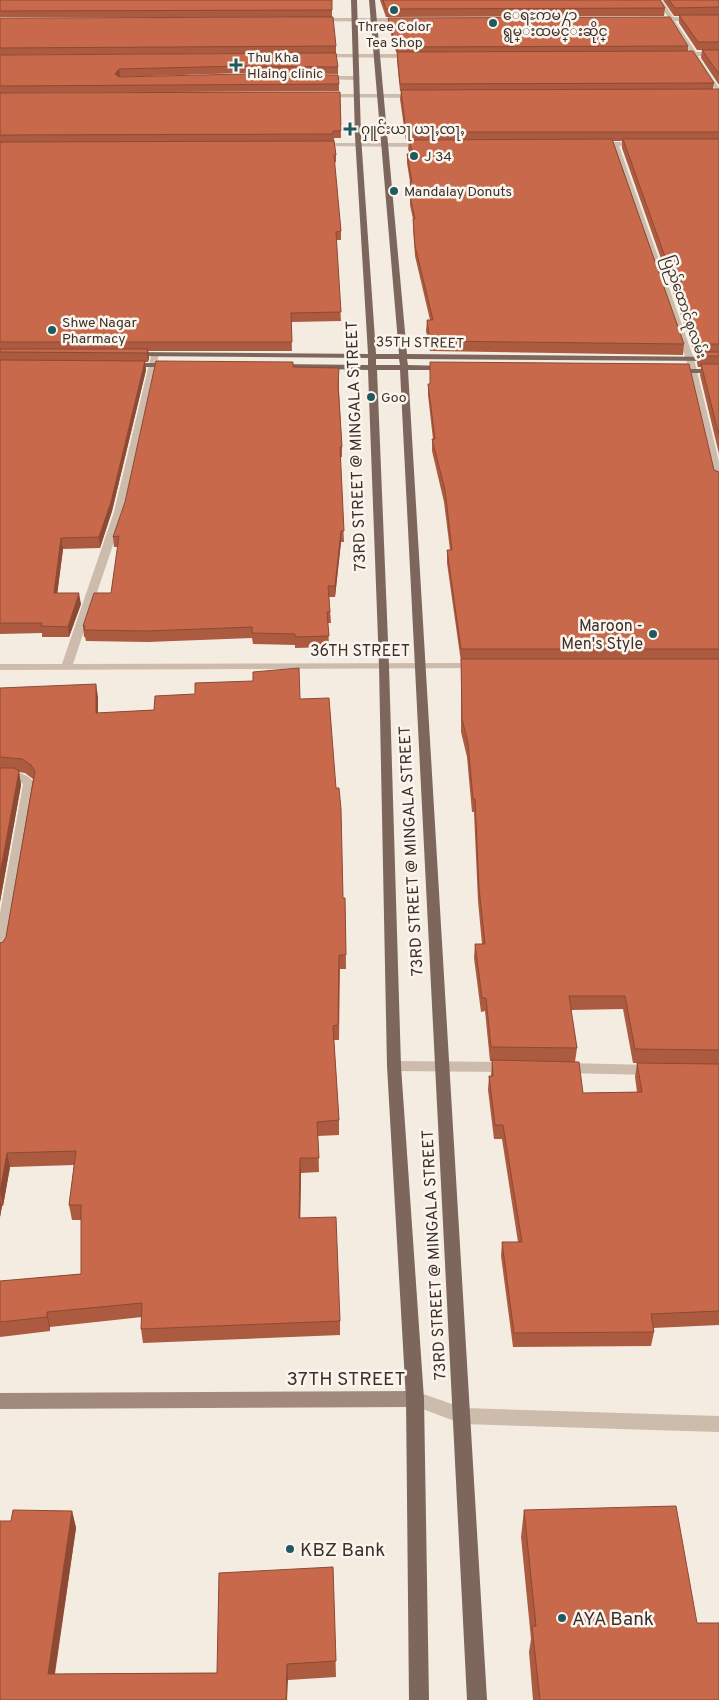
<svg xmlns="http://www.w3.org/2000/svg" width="719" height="1700" font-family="Overpass,'Noto Sans Myanmar',sans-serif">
<rect width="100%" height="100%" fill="#f4ebe1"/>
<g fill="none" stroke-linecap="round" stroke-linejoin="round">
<g fill="#cdbbac" fill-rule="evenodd">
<path d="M 656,0 L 662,0 L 673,17 L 719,17 L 719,21 L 675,21 L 696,52 L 719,52 L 719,56 L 698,56 L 719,88 L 719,94 L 693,56 L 676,54 L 690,52 L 670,21 L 651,19 L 668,17 Z"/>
<path d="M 317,18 L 404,18 L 407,20 L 404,22 L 315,21 Z"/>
<path d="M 322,54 L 414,54 L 417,56 L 414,58 L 320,57 Z"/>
<path d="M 322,76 L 357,76 L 360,78 L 357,80 L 320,79 Z"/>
<path d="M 322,94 L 417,94 L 420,96 L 417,98 L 320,97 Z"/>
<path d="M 599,142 L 639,142 L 642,144 L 639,146 L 619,146 L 694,359 L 719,462 L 719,484 L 714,481 L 686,359 L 613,146 L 597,145 L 597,143 Z"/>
<path d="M 319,143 L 424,143 L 427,145 L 424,147 L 317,146 L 316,145 Z"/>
<path d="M 152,352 L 159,354 L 124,512 L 73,664 L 477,663 L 481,664 L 482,666 L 481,668 L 0,670 L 0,664 L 62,664 L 114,512 Z"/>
<path d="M 0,772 C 14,772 27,771 35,784 L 7,951 L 5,954 L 0,956 L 0,913 L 23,784 L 17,780 L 0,780 Z"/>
<path d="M 394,1061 L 507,1062 L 512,1063 L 514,1067 L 512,1071 L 507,1072 L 394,1071 L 389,1070 L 387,1066 L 389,1062 Z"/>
<path d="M 564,1063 L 652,1065 L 657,1066 L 659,1070 L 657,1074 L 652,1075 L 564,1073 L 559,1072 L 557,1068 L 559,1064 Z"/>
<path d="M 415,1391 L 463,1408 L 719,1416 L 719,1432 L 463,1424 L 409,1404 L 406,1399 L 409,1394 Z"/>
</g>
<path fill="#a18a7d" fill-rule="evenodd" d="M 415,1391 L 421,1394 L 424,1399 L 421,1404 L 415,1407 L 0,1409 L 0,1393 Z"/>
<g fill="#7d675c" fill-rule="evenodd">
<path d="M 351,0 L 357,0 L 361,136 L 376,354 L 399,354 L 369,0 L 375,0 L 407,354 L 719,357 L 719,361 L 407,359 L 408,365 L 447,366 L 451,368 L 447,370 L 408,370 L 487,1700 L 467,1700 L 400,370 L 377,370 L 389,666 L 401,1066 L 424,1399 L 429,1700 L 409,1700 L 406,1399 L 387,1066 L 379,666 L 368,370 L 277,368 L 273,366 L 277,364 L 368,365 L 368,358 L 132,356 L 128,354 L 132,352 L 368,354 L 355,136 ZM 376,359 L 399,359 L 400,365 L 376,365 Z"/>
<path d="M 127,363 L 172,363 L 176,365 L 172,367 L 130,367 L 126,365 Z"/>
<rect x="672" y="369" width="47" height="4"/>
</g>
</g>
<g fill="#ac5a40" fill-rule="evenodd">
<path d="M 0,0 L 332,10 L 332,17 L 0,17 Z"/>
<path d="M 380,0 L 660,0 L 665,8 L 664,16 L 386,17 Z"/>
<path d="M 663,0 L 719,0 L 719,85 L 701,58 L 702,50 L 697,50 L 679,23 L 679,16 L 674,16 Z"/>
<path d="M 0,18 L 336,46 L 336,53 L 0,55 Z"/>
<path d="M 388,18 L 688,46 L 688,51 L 714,83 L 713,89 L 719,89 L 719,454 L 700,375 L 701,367 L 698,367 L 697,363 L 698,355 L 695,355 L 622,148 L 622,141 L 613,141 L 684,344 L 683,355 L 430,351 L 426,331 L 427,320 L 430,320 L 415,256 L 413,228 L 413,219 L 410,205 L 410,196 L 411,196 L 410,191 L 410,182 L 407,163 L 407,154 L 410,154 L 408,149 L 409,141 L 406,141 L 400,99 L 401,91 L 400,91 L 397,60 L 397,52 L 417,52 L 396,52 L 388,24 Z"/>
<path d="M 0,55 L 338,67 L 338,74 L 243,73 L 119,77 L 339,84 L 339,91 L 0,93 Z"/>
<path d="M 340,92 L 341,138 L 334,138 L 336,155 L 336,162 L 334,163 L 341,231 L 341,240 L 336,240 L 341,321 L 291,322 L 292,351 L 148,351 L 149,358 L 148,362 L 145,362 L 146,370 L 112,511 L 100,548 L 63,549 L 57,593 L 81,604 L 69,637 L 42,637 L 42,633 L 0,634 L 0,93 Z"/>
<path d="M 293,367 L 339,377 L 339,390 L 342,447 L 342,457 L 340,457 L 344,542 L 341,542 L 335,597 L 329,597 L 331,623 L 328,623 L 329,647 L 295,648 L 295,645 L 253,644 L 252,638 L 148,642 L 86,641 L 85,637 L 84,637 L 83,626 L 111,593 L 118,547 L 114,547 L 113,537 Z"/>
<path d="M 428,384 L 714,470 L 719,472 L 719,1325 L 653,1328 L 654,1332 L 651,1346 L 513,1347 L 501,1256 L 502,1242 L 518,1242 L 502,1139 L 494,1139 L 488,1090 L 489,1076 L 491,1076 L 492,1061 L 490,1061 L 485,1011 L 481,1012 L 474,958 L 475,944 L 482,944 L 478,901 L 474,812 L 472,812 L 467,757 L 461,732 L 461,662 L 447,563 L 447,550 L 450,550 L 444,502 L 432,451 L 432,439 L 433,439 L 428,395 ZM 623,1009 L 633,1063 L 637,1063 L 635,1077 L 637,1092 L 583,1093 L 575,1062 L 577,1048 L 571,1010 Z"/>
<path d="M 0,688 L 98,697 L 98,713 L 154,710 L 300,699 L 343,898 L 345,898 L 346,969 L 340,969 L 339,1040 L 334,1040 L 339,1120 L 339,1135 L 318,1136 L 319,1172 L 301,1173 L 300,1218 L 340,1321 L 340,1335 L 143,1343 L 141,1329 L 142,1317 L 50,1327 L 50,1331 L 0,1337 L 0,1281 L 81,1274 L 81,1220 L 72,1220 L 69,1205 L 74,1165 L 10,1167 L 3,1206 L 2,1206 L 0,1217 L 0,943 L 3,942 L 6,937 L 33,779 L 25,773 L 19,772 L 21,785 L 0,902 Z"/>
<path d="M 524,1510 L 697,1623 L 719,1700 L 533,1700 L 529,1652 L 531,1639 L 521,1537 Z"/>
<path d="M 72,1511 L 76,1528 L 55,1674 L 217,1673 L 333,1567 L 336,1677 L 288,1680 L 0,1700 L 11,1521 Z"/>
</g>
<g fill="#8c4a34">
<path d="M 119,69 L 120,76 L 115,81 L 115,74 Z"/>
<path d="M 148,349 L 149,358 L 148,362 L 147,353 Z"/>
<path d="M 145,361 L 146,370 L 112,511 L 100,548 L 99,537 Z"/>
<path d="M 341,531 L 341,542 L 335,597 L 335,586 Z"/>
<path d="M 61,538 L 63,549 L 56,604 L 54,593 Z"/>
<path d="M 79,593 L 81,604 L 69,637 L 68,627 Z"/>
<path d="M 96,684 L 98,697 L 98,726 L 96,713 Z"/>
<path d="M 19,771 L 21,785 L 0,902 L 0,874 Z"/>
<path d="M 7,1153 L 10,1167 L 3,1206 L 0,1192 Z"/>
<path d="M 300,1158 L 301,1173 L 300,1232 L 299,1218 Z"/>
<path d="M 0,1199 L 2,1206 L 0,1217 Z"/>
<path d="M 47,1312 L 50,1327 L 50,1331 L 47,1317 Z"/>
<path d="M 72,1511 L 76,1528 L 52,1690 L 48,1674 Z"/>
<path d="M 287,1664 L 288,1680 L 287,1700 L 286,1700 Z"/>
</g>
<g fill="#c8694b" stroke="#8c4a34">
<path d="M 0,0 L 332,0 L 332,10 L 0,11 Z"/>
<path d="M 383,0 L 660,0 L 665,8 L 386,9 Z"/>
<path d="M 669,0 L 719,0 L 719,7 L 675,8 Z"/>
<path d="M 679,15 L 719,15 L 719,42 L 698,42 Z"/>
<path d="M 333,17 L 336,46 L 0,48 L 0,18 Z"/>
<path d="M 670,17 L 688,46 L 396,47 L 388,18 Z"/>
<path d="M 702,50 L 719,50 L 719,74 Z"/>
<path d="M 693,51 L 714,83 L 400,84 L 397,52 Z"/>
<path d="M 336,53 L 338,67 L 243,66 L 119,69 L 115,74 L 119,77 L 243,74 L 338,75 L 339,84 L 0,86 L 0,55 Z"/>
<path d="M 719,89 L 719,132 L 406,132 L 401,90 Z"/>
<path d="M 340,92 L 341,131 L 333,131 L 333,134 L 0,135 L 0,93 Z"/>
<path d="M 612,139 L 684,344 L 430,341 L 427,320 L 433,320 L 415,246 L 413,219 L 415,219 L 410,196 L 414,196 L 410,182 L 412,182 L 407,154 L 413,154 L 409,140 Z"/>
<path d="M 623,139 L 719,139 L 719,344 L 696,344 Z"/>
<path d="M 334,141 L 336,155 L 334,155 L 341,231 L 336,232 L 341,312 L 291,313 L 292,342 L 0,342 L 0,142 Z"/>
<path d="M 0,349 L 148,349 L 147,353 L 0,352 Z"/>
<path d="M 698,352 L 719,352 L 719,356 L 699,356 Z"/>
<path d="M 0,360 L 145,361 L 111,502 L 99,537 L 61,538 L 54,593 L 79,593 L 68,627 L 41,626 L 42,623 L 0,623 Z"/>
<path d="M 156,361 L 293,362 L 293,367 L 339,368 L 338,385 L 342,447 L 340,447 L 344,531 L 341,531 L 335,586 L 328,586 L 330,612 L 327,612 L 329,636 L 295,637 L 295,634 L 252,633 L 252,627 L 147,631 L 84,630 L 85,626 L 83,626 L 94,593 L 111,593 L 119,536 L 113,537 L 125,502 Z"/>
<path d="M 430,362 L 689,364 L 714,470 L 719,472 L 719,649 L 461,649 L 447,550 L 452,550 L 445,490 L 432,439 L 435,439 L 428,384 L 430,384 Z"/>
<path d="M 701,364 L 719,364 L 719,435 Z"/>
<path d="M 461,659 L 719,659 L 719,1050 L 635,1049 L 625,996 L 569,996 L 577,1048 L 491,1047 L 486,998 L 482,998 L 475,944 L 485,944 L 479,888 L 475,799 L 473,799 L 468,743 L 462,719 Z"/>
<path d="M 299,668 L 300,699 L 329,698 L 336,788 L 339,788 L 341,809 L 343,898 L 345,898 L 346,955 L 339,955 L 338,1025 L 333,1026 L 339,1120 L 317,1122 L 319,1158 L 300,1158 L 299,1218 L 336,1217 L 340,1321 L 141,1329 L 142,1303 L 47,1312 L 47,1317 L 0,1322 L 0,1281 L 81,1274 L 81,1205 L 69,1205 L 76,1151 L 7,1153 L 0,1192 L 0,943 L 3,942 L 6,937 L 35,771 L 31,765 L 22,759 L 0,757 L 0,688 L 96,684 L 96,713 L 154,710 L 155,696 L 195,694 L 195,683 L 253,681 L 253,672 Z"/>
<path d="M 0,768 L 14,768 L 19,771 L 0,874 Z"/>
<path d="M 492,1060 L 579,1062 L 583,1093 L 642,1092 L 637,1063 L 719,1064 L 719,1311 L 651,1314 L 654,1332 L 514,1333 L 502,1242 L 522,1242 L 503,1125 L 495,1125 L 489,1076 L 493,1076 Z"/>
<path d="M 676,1506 L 697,1623 L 719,1623 L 719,1700 L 540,1700 L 532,1626 L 536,1626 L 524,1510 Z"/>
<path d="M 13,1510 L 72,1511 L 48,1674 L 217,1673 L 219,1573 L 333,1567 L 336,1661 L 287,1664 L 286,1700 L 0,1700 L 0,1521 L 11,1521 Z"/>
</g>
<g fill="#1f5a5e" stroke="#fbf5ee" stroke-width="2">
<circle cx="394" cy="10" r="5"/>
<circle cx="493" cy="23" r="5"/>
<path d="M233.5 57.5h5v5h5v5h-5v5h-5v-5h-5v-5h5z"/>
<path d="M347.5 121.5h5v5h5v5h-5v5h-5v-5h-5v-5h5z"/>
<circle cx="414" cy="156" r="5"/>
<circle cx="394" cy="191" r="5"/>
<circle cx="52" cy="330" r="5"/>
<circle cx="371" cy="397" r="5"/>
<circle cx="653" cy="634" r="5"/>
<circle cx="290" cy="1549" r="5"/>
<circle cx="562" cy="1618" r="5"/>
</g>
<g text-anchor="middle" stroke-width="5" stroke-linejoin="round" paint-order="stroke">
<g font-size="14" fill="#3b302b" stroke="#fbf5ee" text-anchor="start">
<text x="503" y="20">ေရႊကမ႓ာ<tspan x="503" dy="16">ရွမ္းထမင္းဆိုင္</tspan></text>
<text x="394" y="31" text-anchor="middle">Three Color<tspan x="394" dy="16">Tea Shop</tspan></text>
<text x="247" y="62">Thu Kha<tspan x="247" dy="16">Hlaing clinic</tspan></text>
<text x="361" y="134">ႁူင်းယႃ ယႃႇၸႃႇ</text>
<text x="424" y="161">J 34</text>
<text x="404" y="196">Mandalay Donuts</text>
<text x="62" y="327">Shwe Nagar<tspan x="62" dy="16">Pharmacy</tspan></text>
<text x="381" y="402">Goo</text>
</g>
<g font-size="14" fill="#3b302b" stroke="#fbf5ee">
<text transform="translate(685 307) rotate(71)" y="5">ပြည်ထောင်စုလမ်း</text>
<text transform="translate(420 342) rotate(1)" y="5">35TH STREET</text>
</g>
<g font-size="16" fill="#3b302b" stroke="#fbf5ee">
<text transform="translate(355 446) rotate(-92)" y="6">73RD STREET @ MINGALA STREET</text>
<text x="360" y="656">36TH STREET</text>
<text transform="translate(410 851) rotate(-93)" y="6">73RD STREET @ MINGALA STREET</text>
<text transform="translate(433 1255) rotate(-93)" y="6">73RD STREET @ MINGALA STREET</text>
</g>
<g font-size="16" fill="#3b302b" stroke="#fbf5ee" text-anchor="end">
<text x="643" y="631">Maroon -<tspan x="643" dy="18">Men's Style</tspan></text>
</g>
<g font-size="19" fill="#3b302b" stroke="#fbf5ee">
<text x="346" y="1385">37TH STREET</text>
</g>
<g font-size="19" fill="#3b302b" stroke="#fbf5ee" text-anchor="start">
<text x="300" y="1556">KBZ Bank</text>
<text x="572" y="1625">AYA Bank</text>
</g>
</g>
</svg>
